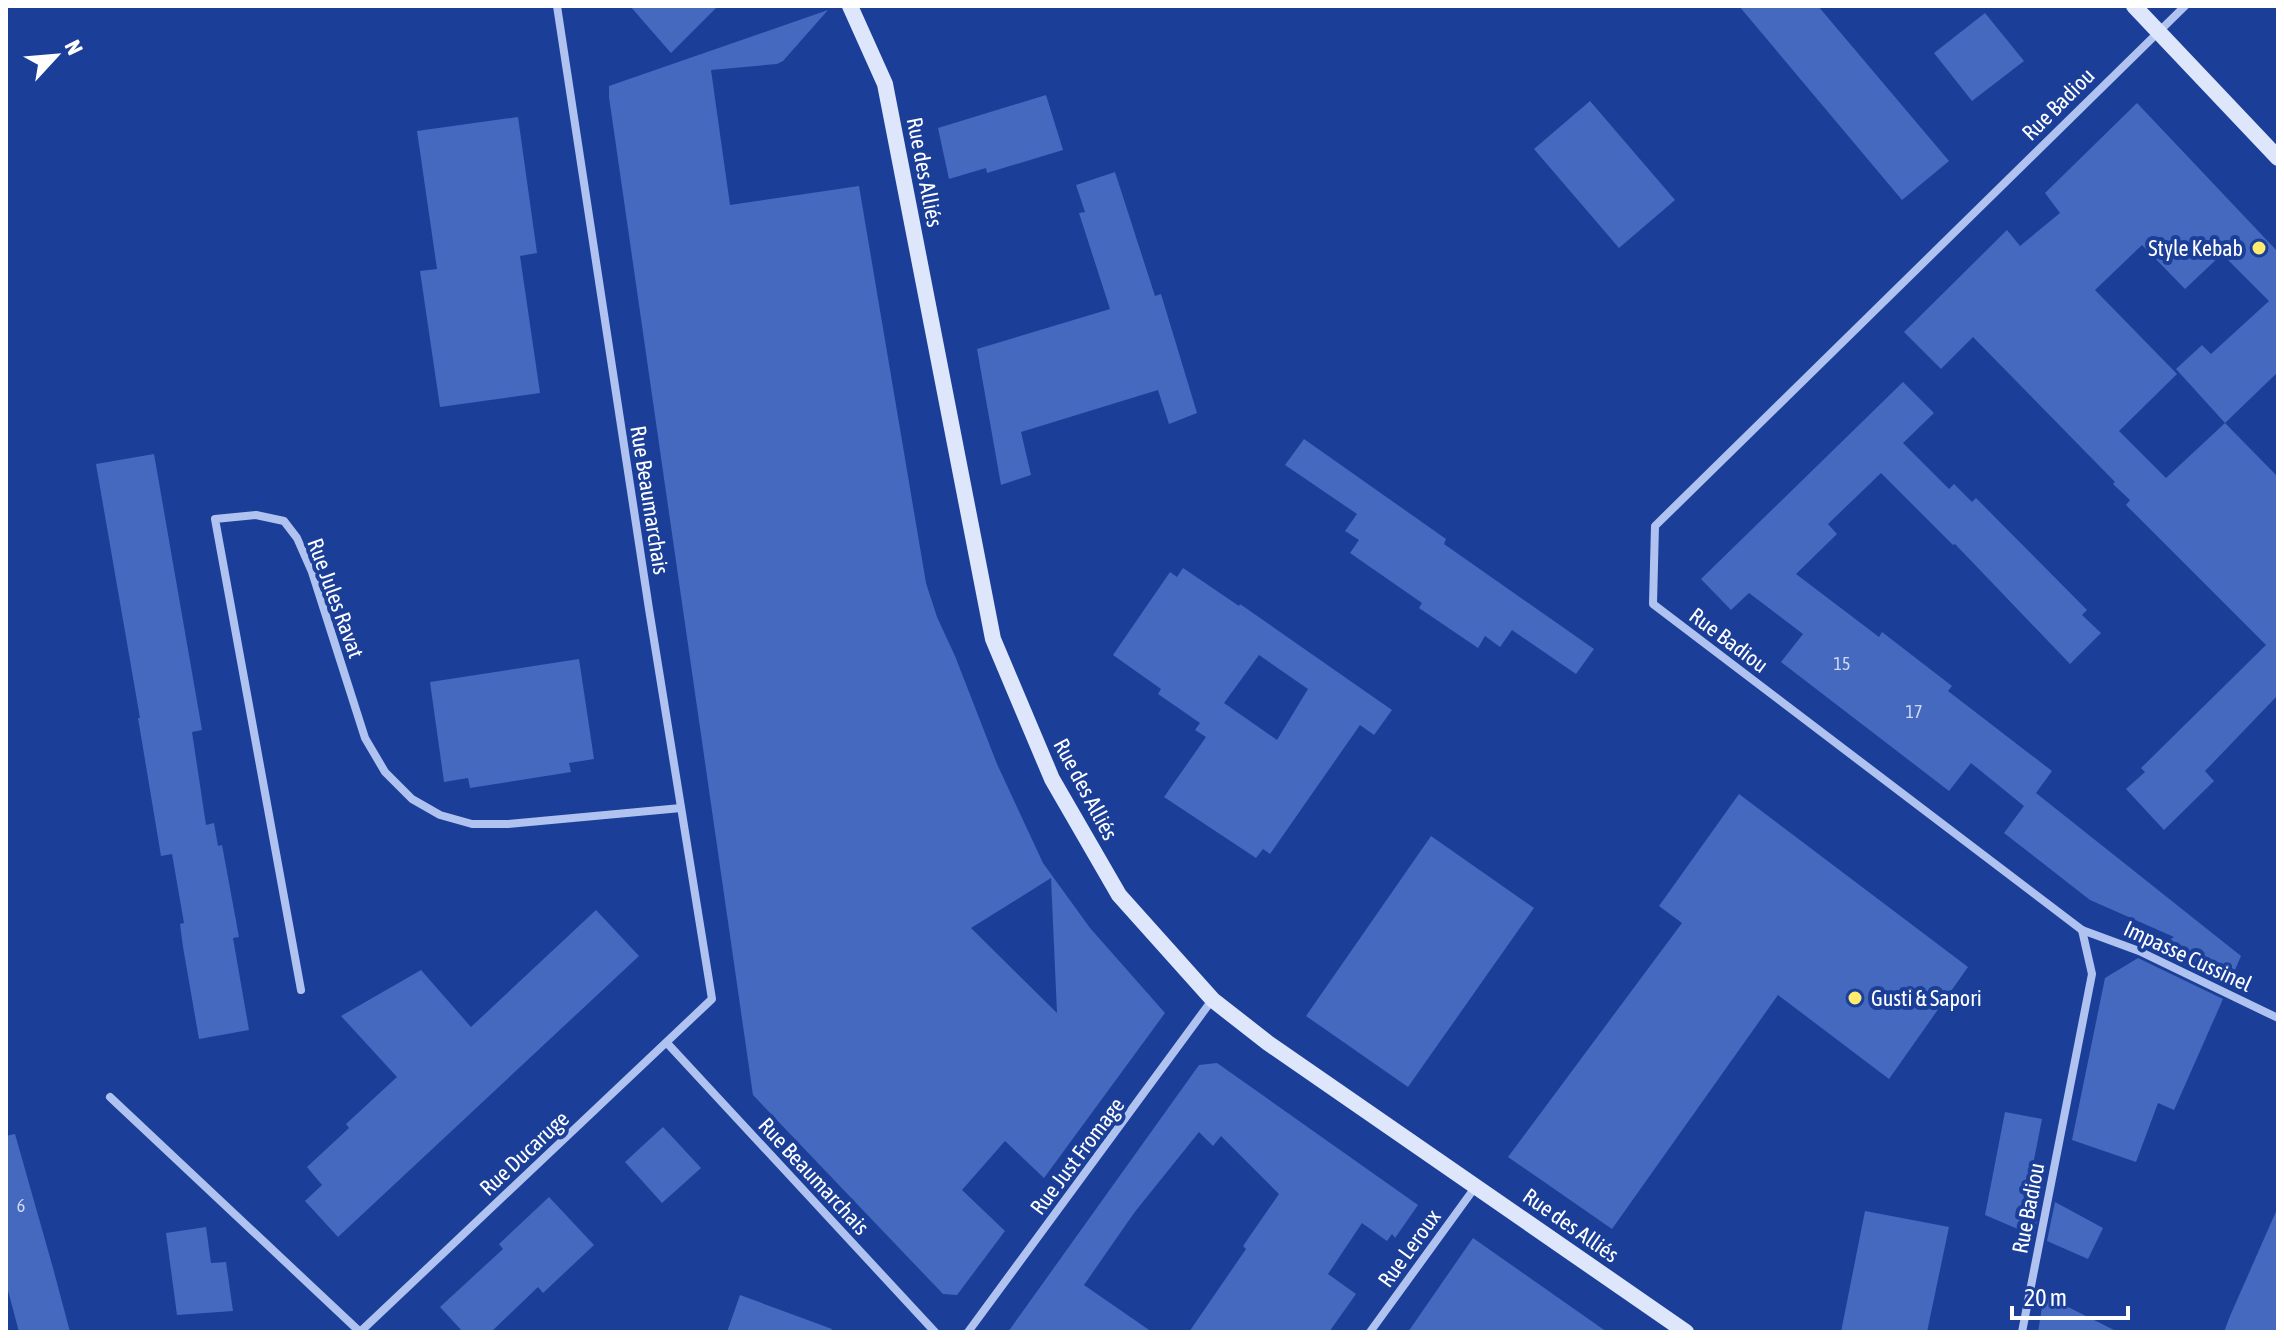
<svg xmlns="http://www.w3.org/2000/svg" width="2284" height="1338" font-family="'Asap Condensed',sans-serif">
<rect width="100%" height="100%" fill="#1b3f98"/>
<g fill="#4469bf" fill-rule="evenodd">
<path d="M 630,6 L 718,6 L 671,53 Z"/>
<path d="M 1739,6 L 1818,6 L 1949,161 L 1902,200 Z"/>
<path d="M 828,10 L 783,61 L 777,64 L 711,70 L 730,205 L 859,186 L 926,583 L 937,617 L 955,656 L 997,764 L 1043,863 L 1090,928 L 1165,1013 L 1044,1178 L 1005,1141 L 962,1190 L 1005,1231 L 957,1295 L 943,1294 L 753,1095 L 609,97 L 609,86 ZM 1051,878 L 1057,1013 L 971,928 Z"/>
<path d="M 1985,13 L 2024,61 L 1972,101 L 1934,53 Z"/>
<path d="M 1046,95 L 1063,150 L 987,173 L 986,168 L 949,179 L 938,128 Z"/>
<path d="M 1590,101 L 1675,200 L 1619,248 L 1534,149 Z"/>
<path d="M 2137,103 L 2278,252 L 2278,372 L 2225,423 L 2278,477 L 2278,695 L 2205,771 L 2214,781 L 2164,830 L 2126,789 L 2145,772 L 2141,768 L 2266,645 L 2126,505 L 2130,500 L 2113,484 L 2115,482 L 1973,337 L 1941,369 L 1904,332 L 2007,230 L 2020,246 L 2060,213 L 2045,193 ZM 2142,245 L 2185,289 L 2222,254 L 2269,301 L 2211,354 L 2202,345 L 2176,369 L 2225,423 L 2166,478 L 2119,431 L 2177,374 L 2095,290 Z"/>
<path d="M 518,117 L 537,253 L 520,256 L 540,393 L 440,407 L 420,271 L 437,269 L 417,131 Z"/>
<path d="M 1115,172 L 1155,296 L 1161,294 L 1197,413 L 1169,424 L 1158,390 L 1021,432 L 1031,475 L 1001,485 L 977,349 L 1110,309 L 1079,213 L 1085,212 L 1076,185 Z"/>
<path d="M 1903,382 L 1934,413 L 1903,443 L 1949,489 L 1954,484 L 1972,502 L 1976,498 L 2087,610 L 2082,615 L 2101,633 L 2070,664 L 1955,544 L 1953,545 L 1881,473 L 1828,524 L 1837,534 L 1796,574 L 1879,637 L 1882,632 L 1952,686 L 1948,691 L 2052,771 L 2036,793 L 2241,956 L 2228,986 L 2153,950 L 2174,937 L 2090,900 L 2004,833 L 2024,806 L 1971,763 L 1949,791 L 1781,662 L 1803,634 L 1749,593 L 1731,610 L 1701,579 Z"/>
<path d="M 1304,439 L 1446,539 L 1444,544 L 1594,649 L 1576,674 L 1512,630 L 1500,647 L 1485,636 L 1478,648 L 1419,608 L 1422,603 L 1350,553 L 1359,540 L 1345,531 L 1357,514 L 1285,465 Z"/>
<path d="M 154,454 L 202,730 L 192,732 L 206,825 L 214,823 L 218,846 L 222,845 L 239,937 L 233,938 L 249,1030 L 199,1039 L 183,947 L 180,924 L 184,923 L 172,854 L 161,856 L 138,718 L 140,718 L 96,464 Z"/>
<path d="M 1183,568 L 1239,606 L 1240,604 L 1392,710 L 1374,735 L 1360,725 L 1270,854 L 1263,849 L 1256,858 L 1164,797 L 1206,737 L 1195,730 L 1200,723 L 1158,694 L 1161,689 L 1113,655 L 1170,572 L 1177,577 ZM 1259,655 L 1308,689 L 1277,740 L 1224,703 Z"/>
<path d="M 579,659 L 594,759 L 569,763 L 571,772 L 470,788 L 468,778 L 444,782 L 430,682 Z"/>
<path d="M 1739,794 L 1968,967 L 1889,1079 L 1778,995 L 1612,1229 L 1508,1157 L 1682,923 L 1659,906 Z"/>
<path d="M 1431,836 L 1534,908 L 1408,1087 L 1306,1016 Z"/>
<path d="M 596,910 L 639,956 L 338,1237 L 305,1201 L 322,1185 L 307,1167 L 349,1128 L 346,1124 L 397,1077 L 341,1016 L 421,970 L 471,1027 Z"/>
<path d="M 2138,958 L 2223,999 L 2174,1110 L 2158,1103 L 2136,1162 L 2072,1140 L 2105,978 Z"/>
<path d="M 1217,1063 L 1418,1205 L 1395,1238 L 1392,1234 L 1387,1241 L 1362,1223 L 1328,1274 L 1356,1294 L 1329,1332 L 1189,1332 L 1246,1249 L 1243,1246 L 1279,1194 L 1221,1136 L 1213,1146 L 1199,1132 L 1134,1213 L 1084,1285 L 1152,1332 L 1008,1332 L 1199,1065 Z"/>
<path d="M 2005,1112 L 2042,1119 L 2028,1190 L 2041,1196 L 2034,1236 L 1985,1215 Z"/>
<path d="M 663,1127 L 701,1168 L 662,1203 L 625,1162 Z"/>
<path d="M 15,1134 L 53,1268 L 70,1332 L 19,1332 L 6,1283 L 6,1136 Z"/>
<path d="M 549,1197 L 594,1245 L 543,1293 L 538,1287 L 491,1332 L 463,1332 L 440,1307 L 503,1249 L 499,1244 Z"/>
<path d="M 2055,1202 L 2103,1228 L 2088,1259 L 2047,1241 Z"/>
<path d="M 2278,1207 L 2278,1332 L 2224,1332 L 2230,1316 Z"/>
<path d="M 1865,1211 L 1949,1227 L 1927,1332 L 1841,1332 Z"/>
<path d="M 206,1227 L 211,1263 L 226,1262 L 233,1311 L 177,1315 L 166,1233 Z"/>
<path d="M 1473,1238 L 1607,1332 L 1408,1332 Z"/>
<path d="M 740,1295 L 832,1329 L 831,1332 L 727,1332 Z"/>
<path d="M 2044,1295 L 2118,1332 L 2038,1332 Z"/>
</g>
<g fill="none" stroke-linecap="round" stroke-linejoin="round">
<g stroke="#b0c3f0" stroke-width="8">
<path d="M 2185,6 L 1655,526 L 1653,604 L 2082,930 L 2139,951 L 2278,1018"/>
<path d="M 301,990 L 215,519 L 256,515 L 284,521 L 297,538 L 312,572 L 365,738 L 385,772 L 412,799 L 440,815 L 472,824 L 508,824 L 681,808"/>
<path d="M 667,1043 L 935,1332"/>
<path d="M 110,1097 L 359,1331"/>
<path d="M 360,1332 L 712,999 L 649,609 L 557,6"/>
<path d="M 968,1332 L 1212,1000"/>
<path d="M 1370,1332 L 1476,1186"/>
<path d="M 2022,1332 L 2092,974 L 2082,930"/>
</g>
<g stroke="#dee6fb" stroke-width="16">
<path d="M 850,6 L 885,84 L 993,639 L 1052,779 L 1119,895 L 1213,1000 L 1268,1043 L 1686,1332"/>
<path d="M 2134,6 L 2278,158"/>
</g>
</g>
<g fill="#ffeb6f" stroke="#1b3f98" stroke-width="3">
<circle cx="2259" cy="248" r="8"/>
<circle cx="1855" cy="998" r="8"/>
</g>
<g text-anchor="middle" stroke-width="8" stroke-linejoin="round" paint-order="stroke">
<g font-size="18" fill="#d0daef">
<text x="1842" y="670">15</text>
<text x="1914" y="718">17</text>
<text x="21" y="1212">6</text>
</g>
<g font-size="22" fill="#fff" stroke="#1b3f98">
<text transform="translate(2058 104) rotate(-45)" y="8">Rue Badiou</text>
<text transform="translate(925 172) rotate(79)" y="8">Rue des Alliés</text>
<text transform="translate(650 500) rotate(81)" y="8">Rue Beaumarchais</text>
<text transform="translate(336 598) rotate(70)" y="8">Rue Jules Ravat</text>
<text transform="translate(1729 640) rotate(37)" y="8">Rue Badiou</text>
<text transform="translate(1086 789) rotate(62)" y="8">Rue des Alliés</text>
<text transform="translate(2188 956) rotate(25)" y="8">Impasse Cussinel</text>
<text transform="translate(524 1153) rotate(-43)" y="8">Rue Ducaruge</text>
<text transform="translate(1077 1156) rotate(-53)" y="8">Rue Just Fromage</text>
<text transform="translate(814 1176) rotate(47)" y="8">Rue Beaumarchais</text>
<text transform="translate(2028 1208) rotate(-79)" y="8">Rue Badiou</text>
<text transform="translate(1571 1225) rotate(35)" y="8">Rue des Alliés</text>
<text transform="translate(1409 1248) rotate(-54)" y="8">Rue Leroux</text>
</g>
<g font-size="22" fill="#fff" stroke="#1b3f98" text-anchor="end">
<text x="2243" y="256">Style Kebab</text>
<text x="1871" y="1006" text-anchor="start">Gusti &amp; Sapori</text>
</g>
</g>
<rect width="2284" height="1338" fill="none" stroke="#ffffff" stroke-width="16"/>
<g transform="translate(56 56) rotate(64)" stroke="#1b3f98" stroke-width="6" paint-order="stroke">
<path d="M0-6L14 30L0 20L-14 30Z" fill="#ffffff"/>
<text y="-12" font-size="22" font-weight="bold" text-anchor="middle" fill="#ffffff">N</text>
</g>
<path d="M2012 1306v12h116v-12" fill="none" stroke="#ffffff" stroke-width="4"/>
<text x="2024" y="1306" font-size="24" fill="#ffffff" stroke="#1b3f98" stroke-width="6" paint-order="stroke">20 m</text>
</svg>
